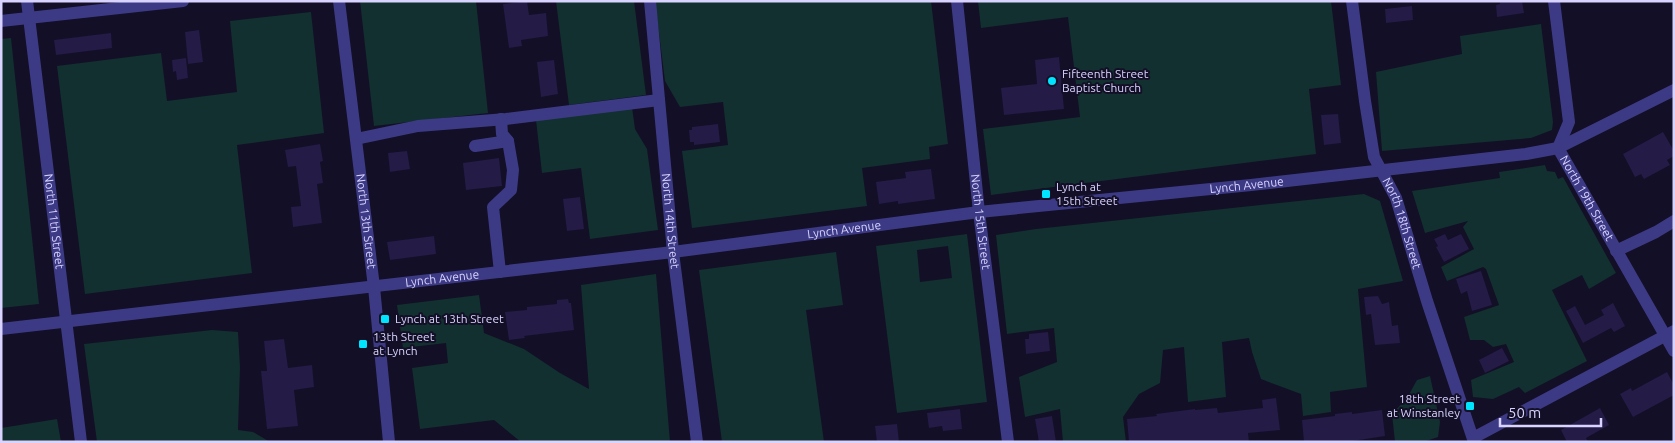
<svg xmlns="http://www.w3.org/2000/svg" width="1675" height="443" font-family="Ubuntu,sans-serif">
<rect width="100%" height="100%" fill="#130f26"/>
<g fill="#12302f" fill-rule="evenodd">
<path d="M 360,1 L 476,1 L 488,113 L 374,126 Z"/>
<path d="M 556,1 L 634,1 L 646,95 L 569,105 Z"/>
<path d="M 655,1 L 931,1 L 948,144 L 929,147 L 930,159 L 862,168 L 867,206 L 692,228 L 682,151 L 728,145 L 723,102 L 680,107 L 665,81 Z"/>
<path d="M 978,1 L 1331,1 L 1341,85 L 1309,89 L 1316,154 L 991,195 L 983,129 L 1080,117 L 1068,17 L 981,28 Z"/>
<path d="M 311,12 L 324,133 L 237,145 L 252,273 L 85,294 L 57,66 L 161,53 L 167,101 L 237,92 L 230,21 Z"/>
<path d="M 1541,24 L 1553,122 L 1552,130 L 1531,138 L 1382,151 L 1376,72 L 1462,54 L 1460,36 Z"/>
<path d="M 11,38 L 39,304 L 1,308 L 1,39 Z"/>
<path d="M 632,107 L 635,129 L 647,149 L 658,230 L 590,239 L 581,168 L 542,173 L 536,120 Z"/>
<path d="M 1545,165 L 1547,171 L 1555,172 L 1558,179 L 1563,177 L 1616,273 L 1589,289 L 1582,275 L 1552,290 L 1587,361 L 1525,393 L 1519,387 L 1493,399 L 1473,397 L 1471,380 L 1514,362 L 1506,344 L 1493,347 L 1484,340 L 1470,340 L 1464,317 L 1499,305 L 1486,269 L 1483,267 L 1447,281 L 1441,267 L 1474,249 L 1463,227 L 1468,221 L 1425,233 L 1412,191 L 1500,178 L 1499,172 Z"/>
<path d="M 1364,194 L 1380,201 L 1403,281 L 1358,289 L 1367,387 L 1330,392 L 1331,412 L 1303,416 L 1301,394 L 1261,379 L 1252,352 L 1249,338 L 1222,342 L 1226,397 L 1188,402 L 1184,347 L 1163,350 L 1160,383 L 1139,394 L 1123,417 L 1126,442 L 1063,442 L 1060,409 L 1025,417 L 1019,377 L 1057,362 L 1054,328 L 1007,334 L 996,235 L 1036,229 Z"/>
<path d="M 967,234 L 987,402 L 897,413 L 876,246 ZM 948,246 L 952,278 L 920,282 L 917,250 Z"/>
<path d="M 836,252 L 843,305 L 806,310 L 824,442 L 722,442 L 699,270 Z"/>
<path d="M 656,274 L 670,442 L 521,442 L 494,420 L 420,429 L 412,368 L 448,363 L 446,343 L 403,348 L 397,305 L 479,295 L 484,333 L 524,349 L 560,373 L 589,389 L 581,285 Z"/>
<path d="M 212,330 L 238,332 L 240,367 L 238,430 L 253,432 L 270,442 L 97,442 L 84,344 Z"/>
<path d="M 1430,376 L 1440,422 L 1438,437 L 1423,442 L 1395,442 L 1392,414 L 1407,398 L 1417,380 Z"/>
<path d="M 57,419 L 61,442 L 1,442 L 1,428 Z"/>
</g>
<g fill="#241b47">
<path d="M 527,1 L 529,15 L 546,13 L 548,36 L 521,40 L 522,46 L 509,48 L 503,4 Z"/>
<path d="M 1500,1 L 1522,1 L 1524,13 L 1497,17 L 1496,5 L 1500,4 Z"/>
<path d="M 1412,6 L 1413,20 L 1386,23 L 1385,9 Z"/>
<path d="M 199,30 L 203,62 L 188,64 L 185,32 Z"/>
<path d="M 111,33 L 112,48 L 56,55 L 54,40 Z"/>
<path d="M 1059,57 L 1064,109 L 1004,115 L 1001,88 L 1037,84 L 1035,60 Z"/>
<path d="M 186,58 L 188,78 L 177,80 L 176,71 L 173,72 L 172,60 Z"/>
<path d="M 554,60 L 558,94 L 541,97 L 537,62 Z"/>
<path d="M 1338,114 L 1341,143 L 1324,145 L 1321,115 Z"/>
<path d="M 718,124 L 720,142 L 694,145 L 694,142 L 690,142 L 689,130 L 692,130 L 692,127 Z"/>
<path d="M 1663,132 L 1674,151 L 1674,156 L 1667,160 L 1670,165 L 1644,179 L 1641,174 L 1635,177 L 1623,154 Z"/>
<path d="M 320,144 L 323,161 L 320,162 L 323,183 L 317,184 L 322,223 L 293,227 L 291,207 L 301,206 L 296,166 L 288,167 L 285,150 Z"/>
<path d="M 407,151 L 410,169 L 390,172 L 388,153 Z"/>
<path d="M 499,158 L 502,186 L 466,190 L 463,163 Z"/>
<path d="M 931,169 L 935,199 L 898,204 L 898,201 L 879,204 L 876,182 L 906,178 L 905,172 Z"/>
<path d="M 580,197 L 584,229 L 567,231 L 563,199 Z"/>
<path d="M 1445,234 L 1448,240 L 1461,234 L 1469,249 L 1444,262 L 1436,247 L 1438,246 L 1434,239 Z"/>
<path d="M 434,236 L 436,254 L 390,260 L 387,242 Z"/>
<path d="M 1481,271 L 1492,305 L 1472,311 L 1467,291 L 1461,294 L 1456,279 Z"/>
<path d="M 1378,296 L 1382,304 L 1389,302 L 1392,326 L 1398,325 L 1400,343 L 1375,345 L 1371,314 L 1366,315 L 1364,297 Z"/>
<path d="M 568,299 L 569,303 L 571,303 L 574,330 L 524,336 L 525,338 L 509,340 L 505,312 L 527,310 L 527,307 L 557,304 L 557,300 Z"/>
<path d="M 1613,303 L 1625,326 L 1614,332 L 1611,328 L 1583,343 L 1566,311 L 1575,306 L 1585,325 L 1604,315 L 1601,310 Z"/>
<path d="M 1048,332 L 1050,351 L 1026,354 L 1025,339 L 1029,339 L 1029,334 Z"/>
<path d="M 284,339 L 288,368 L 312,365 L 314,387 L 294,390 L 298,426 L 267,429 L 261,371 L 267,371 L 264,341 Z"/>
<path d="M 1502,348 L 1509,361 L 1485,373 L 1479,360 Z"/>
<path d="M 1667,372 L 1674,385 L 1674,395 L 1633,417 L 1620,394 L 1631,388 L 1632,391 Z"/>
<path d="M 1276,398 L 1280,430 L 1248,433 L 1249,442 L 1129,442 L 1127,419 L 1157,416 L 1156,414 L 1195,409 L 1195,410 L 1217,408 L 1218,413 L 1263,408 L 1262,400 Z"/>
<path d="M 1600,408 L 1609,425 L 1586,438 L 1588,442 L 1567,442 L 1561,430 Z"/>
<path d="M 960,409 L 962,429 L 943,431 L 942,426 L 929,428 L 927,413 Z"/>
<path d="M 1382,410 L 1385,436 L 1346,442 L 1304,442 L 1302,420 L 1335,416 L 1335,414 L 1352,412 L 1352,414 Z"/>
<path d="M 1052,416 L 1056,442 L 1039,442 L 1035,419 Z"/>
<path d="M 897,424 L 899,442 L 877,442 L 875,426 Z"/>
</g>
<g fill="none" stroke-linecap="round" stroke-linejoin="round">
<g stroke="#3d3a85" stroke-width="12">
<path id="s1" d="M 27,1 L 81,442"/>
<path id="s2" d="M 339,1 L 374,287 L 389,442"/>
<path id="s3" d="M 650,1 L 673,252 L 697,442"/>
<path id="s4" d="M 957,1 L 979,212 L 1008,442"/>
<path id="s5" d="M 1352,1 L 1365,101 L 1374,157 L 1396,198 L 1427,301 L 1474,442"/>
<path id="s6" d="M 1554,1 L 1569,122 L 1558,148 L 1674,351"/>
<path d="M 1,21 L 183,1"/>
<path d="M 356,139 L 418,126 L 506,119 L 659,100"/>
<path d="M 475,146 L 508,141"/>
<path d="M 1616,251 L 1656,232 L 1674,221"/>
<path d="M 500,272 L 493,207 L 511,190 L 513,170 L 508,141 L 502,134 L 501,119"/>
<path id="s7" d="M 1,329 L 673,252 L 979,212 L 1251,185 L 1526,154 L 1558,148 L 1674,90"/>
<path d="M 1473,438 L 1674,331"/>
</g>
</g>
<g fill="#00e5ff" stroke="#130f26" stroke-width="2">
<circle cx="1052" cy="81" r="5"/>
<rect x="1041" y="189" width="10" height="10" rx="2.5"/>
<rect x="380" y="314" width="10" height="10" rx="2.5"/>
<rect x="358" y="339" width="10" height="10" rx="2.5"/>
<rect x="1465" y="401" width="10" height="10" rx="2.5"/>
</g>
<g text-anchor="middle" stroke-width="4" stroke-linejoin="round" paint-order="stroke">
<g font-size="12" fill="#d9d4ff" stroke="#130f26" text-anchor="start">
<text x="1062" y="78">Fifteenth Street<tspan x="1062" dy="14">Baptist Church</tspan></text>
<text x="1056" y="191">Lynch at<tspan x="1056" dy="14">15th Street</tspan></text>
<text x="395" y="323">Lynch at 13th Street</text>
<text x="373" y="341">13th Street<tspan x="373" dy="14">at Lynch</tspan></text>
<text x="1460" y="403" text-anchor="end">18th Street<tspan x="1460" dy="14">at Winstanley</tspan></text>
</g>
<g font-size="12" fill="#d9d4ff" stroke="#130f26">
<text dy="4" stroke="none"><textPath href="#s7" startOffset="1254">Lynch Avenue</textPath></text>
<text dy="4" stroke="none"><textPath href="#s6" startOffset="208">North 19th Street</textPath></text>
<text dy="4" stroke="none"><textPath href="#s1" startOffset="222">North 11th Street</textPath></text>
<text dy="4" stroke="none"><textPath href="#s2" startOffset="222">North 13th Street</textPath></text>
<text dy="4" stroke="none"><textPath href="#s3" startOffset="221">North 14th Street</textPath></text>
<text dy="4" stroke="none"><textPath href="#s4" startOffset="222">North 15th Street</textPath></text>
<text dy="4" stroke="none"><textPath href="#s5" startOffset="230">North 18th Street</textPath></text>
<text dy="4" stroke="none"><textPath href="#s7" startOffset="849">Lynch Avenue</textPath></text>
<text dy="4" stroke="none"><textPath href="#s7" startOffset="444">Lynch Avenue</textPath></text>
</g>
</g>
<rect width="1675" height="443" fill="none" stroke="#d9d4ff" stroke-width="5"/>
<path d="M1500 418v8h101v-8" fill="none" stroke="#d9d4ff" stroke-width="2.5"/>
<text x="1508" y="418" font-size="15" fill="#d9d4ff" stroke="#130f26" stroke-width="4" paint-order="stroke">50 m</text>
</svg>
